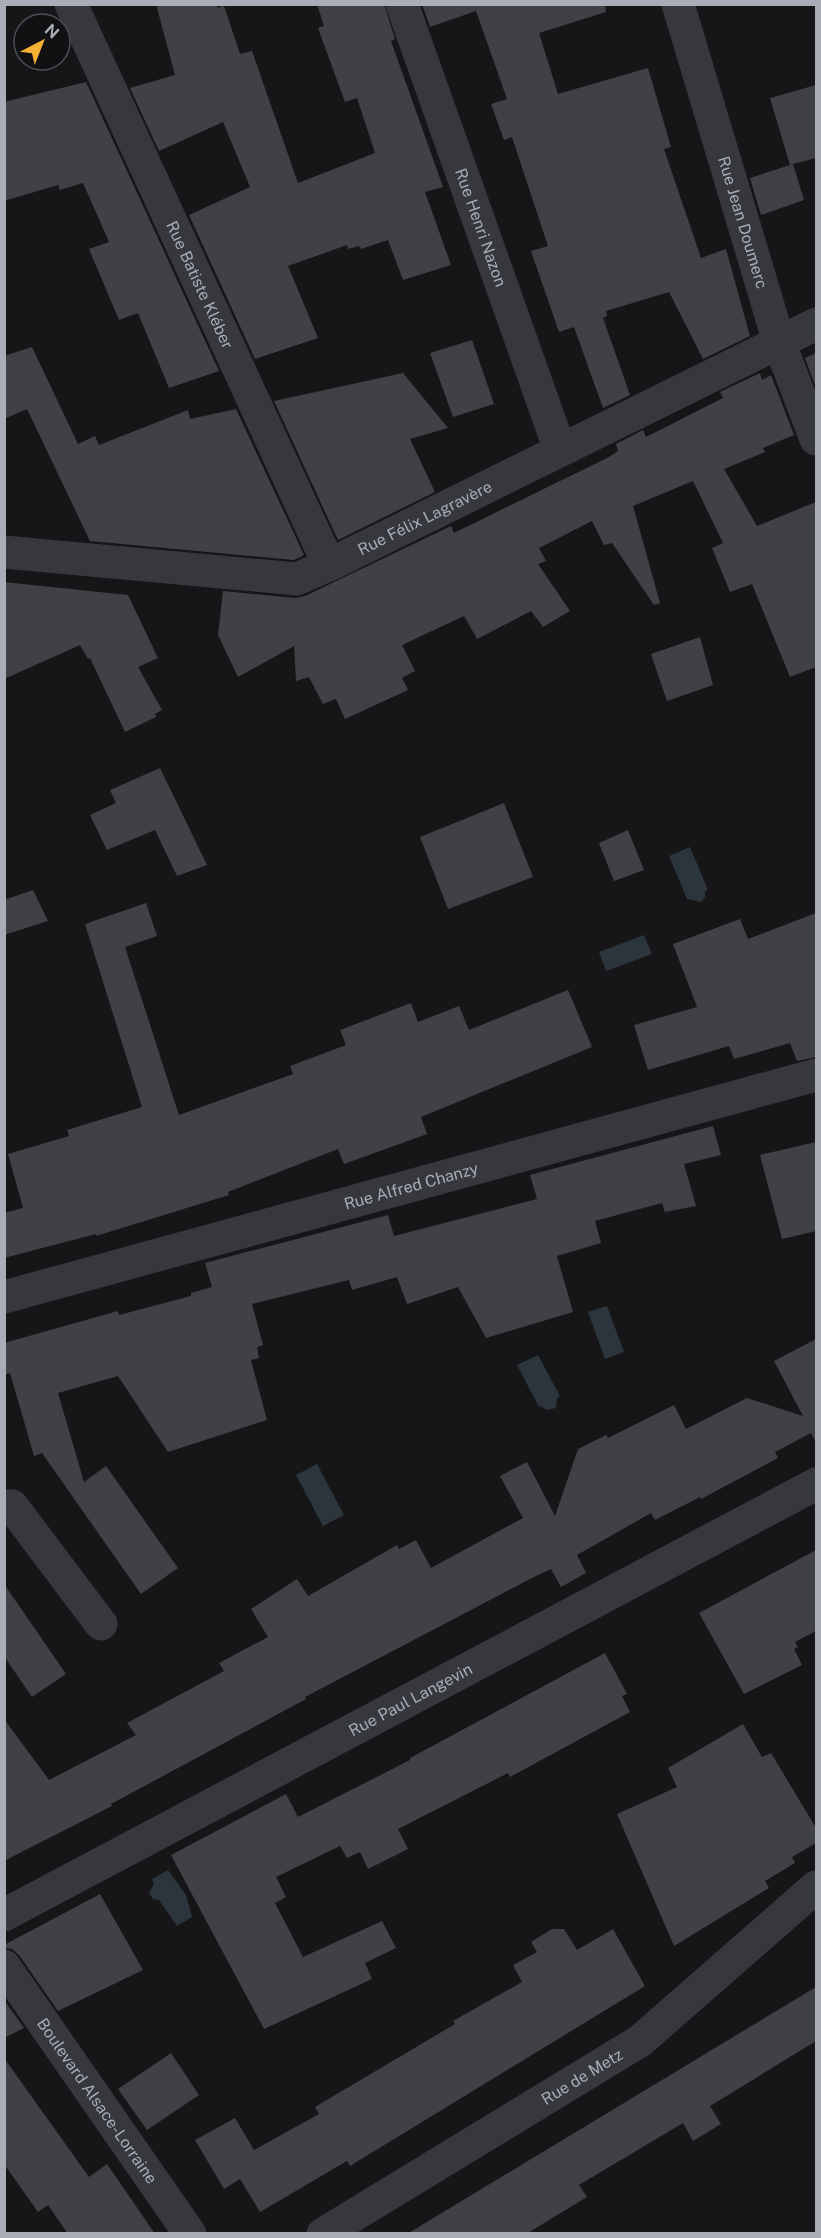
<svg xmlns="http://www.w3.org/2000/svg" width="821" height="2238" font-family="'Public Sans',sans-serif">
<rect width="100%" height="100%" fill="#161618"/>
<g fill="#2c353c">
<path d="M 690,847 L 708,890 L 705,891 L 705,897 L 701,902 L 687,899 L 669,856 Z"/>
<path d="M 644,935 L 652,954 L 606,971 L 599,952 Z"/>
<path d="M 607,1306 L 624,1352 L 605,1359 L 588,1312 Z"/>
<path d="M 538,1355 L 560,1396 L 557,1398 L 556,1408 L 546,1410 L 541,1406 L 539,1407 L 517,1365 Z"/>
<path d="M 317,1464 L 344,1515 L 323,1526 L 296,1475 Z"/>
<path d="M 168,1870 L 186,1895 L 192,1917 L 177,1926 L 159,1900 L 153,1899 L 149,1893 L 154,1884 L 152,1879 Z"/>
</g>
<g fill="#404145">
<path d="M 156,4 L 217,4 L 217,8 L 224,6 L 240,54 L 252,51 L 298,183 L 375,153 L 357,98 L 345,102 L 318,28 L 324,26 L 317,4 L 384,4 L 395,39 L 391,41 L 443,187 L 425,192 L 451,265 L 403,280 L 388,240 L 361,249 L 359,246 L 348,249 L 347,245 L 288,266 L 318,338 L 255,359 L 189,215 L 250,187 L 223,122 L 159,151 L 130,88 L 175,75 Z"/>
<path d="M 422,4 L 605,4 L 606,12 L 539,33 L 558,94 L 648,68 L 671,147 L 664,149 L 701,258 L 726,249 L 750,336 L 703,359 L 669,292 L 606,311 L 607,316 L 603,318 L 630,395 L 603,408 L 574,327 L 559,332 L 531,251 L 548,246 L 512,137 L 504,140 L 491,104 L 507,99 L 476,11 L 430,27 Z"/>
<path d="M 86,82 L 219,371 L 169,388 L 138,313 L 119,320 L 89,249 L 109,242 L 83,183 L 60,190 L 58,185 L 4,201 L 4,102 Z"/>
<path d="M 816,85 L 816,158 L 793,164 L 804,200 L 761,215 L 750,178 L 790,165 L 770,98 Z"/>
<path d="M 472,340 L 494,404 L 453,417 L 430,353 Z"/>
<path d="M 32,347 L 78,444 L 95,436 L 99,445 L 188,410 L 190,419 L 236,409 L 304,555 L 294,560 L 90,541 L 27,409 L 4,419 L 4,356 Z"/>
<path d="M 816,353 L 816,388 L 805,358 Z"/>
<path d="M 403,373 L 448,428 L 410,439 L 435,492 L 338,540 L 274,401 Z"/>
<path d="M 760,373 L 762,380 L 771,375 L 794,435 L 763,448 L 765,452 L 724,469 L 757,526 L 816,502 L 816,667 L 790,677 L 752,584 L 730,592 L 712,548 L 723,543 L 693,481 L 633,506 L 660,603 L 654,605 L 612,543 L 604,545 L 592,521 L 539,548 L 546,561 L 538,564 L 570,611 L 543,627 L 531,611 L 477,639 L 464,616 L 402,645 L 415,671 L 402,678 L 408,690 L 345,719 L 336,699 L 323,704 L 309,677 L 296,681 L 294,646 L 238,677 L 218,635 L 223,591 L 295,598 L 305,596 L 451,526 L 454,533 L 609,457 L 618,451 L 616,444 L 643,430 L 646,437 L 723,398 L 720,392 Z"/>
<path d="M 4,582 L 128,595 L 158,658 L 138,667 L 162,710 L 155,714 L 156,717 L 125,732 L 90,658 L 88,659 L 80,645 L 4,679 Z"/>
<path d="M 700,637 L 713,685 L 667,701 L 651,654 Z"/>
<path d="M 160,768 L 207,865 L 177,876 L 155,830 L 107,850 L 90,815 L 116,803 L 110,790 Z"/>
<path d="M 504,803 L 533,877 L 448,909 L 420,837 Z"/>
<path d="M 628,830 L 644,870 L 614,881 L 599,843 Z"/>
<path d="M 33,890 L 48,921 L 4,935 L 4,900 Z"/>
<path d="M 146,903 L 157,936 L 125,947 L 179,1115 L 293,1074 L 290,1066 L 346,1045 L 340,1030 L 411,1003 L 418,1022 L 459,1006 L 469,1030 L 568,990 L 592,1047 L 421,1117 L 427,1134 L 344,1164 L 338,1149 L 228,1192 L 229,1195 L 96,1236 L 96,1234 L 4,1258 L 4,1213 L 23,1208 L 8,1154 L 69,1136 L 67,1130 L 142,1107 L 85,924 Z"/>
<path d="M 816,913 L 816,1057 L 797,1061 L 790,1043 L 734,1059 L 729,1046 L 648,1070 L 634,1025 L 697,1007 L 673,944 L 740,919 L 748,939 Z"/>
<path d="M 713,1126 L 721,1155 L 684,1164 L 696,1206 L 665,1212 L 662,1203 L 595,1221 L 601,1243 L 557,1256 L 573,1312 L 486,1338 L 458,1287 L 407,1304 L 397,1277 L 352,1290 L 349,1280 L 252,1304 L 263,1345 L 257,1347 L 259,1358 L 251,1360 L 267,1420 L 168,1452 L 118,1376 L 58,1393 L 84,1482 L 106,1466 L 178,1568 L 141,1594 L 42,1453 L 34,1456 L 10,1373 L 4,1375 L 4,1343 L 118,1311 L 119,1315 L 191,1296 L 191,1293 L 212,1287 L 205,1263 L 388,1215 L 394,1236 L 537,1199 L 530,1175 Z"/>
<path d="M 816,1142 L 816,1231 L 782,1239 L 760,1155 Z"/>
<path d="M 816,1339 L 816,1443 L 811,1433 L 775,1452 L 778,1458 L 701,1499 L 700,1497 L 655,1520 L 651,1513 L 577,1555 L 586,1573 L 561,1587 L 551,1569 L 534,1577 L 305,1697 L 306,1699 L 111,1804 L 112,1806 L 4,1861 L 4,1719 L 49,1780 L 136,1735 L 127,1723 L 224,1671 L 219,1663 L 268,1637 L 251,1609 L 297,1579 L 308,1596 L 397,1545 L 399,1549 L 416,1540 L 431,1568 L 523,1518 L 500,1476 L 527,1462 L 555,1516 L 578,1449 L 606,1435 L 608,1438 L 674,1405 L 686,1429 L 747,1398 L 803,1416 L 774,1361 Z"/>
<path d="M 816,1550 L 816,1631 L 795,1642 L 798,1647 L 794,1649 L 802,1665 L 744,1694 L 699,1613 Z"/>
<path d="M 4,1584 L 66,1674 L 32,1697 L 4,1656 Z"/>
<path d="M 605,1653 L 627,1694 L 622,1696 L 630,1712 L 510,1777 L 508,1773 L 398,1829 L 408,1849 L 368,1869 L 360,1852 L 347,1858 L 340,1846 L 276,1877 L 286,1897 L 275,1903 L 303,1957 L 382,1921 L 396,1948 L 365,1963 L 372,1979 L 264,2029 L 171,1855 L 286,1794 L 298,1817 L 410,1760 L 410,1758 Z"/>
<path d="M 743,1724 L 762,1757 L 771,1753 L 816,1828 L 816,1843 L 792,1857 L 795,1863 L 765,1881 L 769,1888 L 674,1946 L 617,1814 L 677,1787 L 668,1768 Z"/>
<path d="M 100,1894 L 143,1970 L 58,2011 L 19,1955 L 12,1949 L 4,1948 L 4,1945 Z"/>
<path d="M 552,1929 L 564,1929 L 577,1950 L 613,1929 L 645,1986 L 350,2166 L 347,2161 L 260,2212 L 240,2179 L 224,2189 L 195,2140 L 235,2118 L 254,2150 L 319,2114 L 315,2107 L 455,2024 L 453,2021 L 522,1982 L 513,1965 L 537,1952 L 531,1942 Z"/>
<path d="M 816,1987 L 816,2041 L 710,2106 L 721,2124 L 693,2141 L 683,2123 L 579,2185 L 587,2197 L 526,2234 L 407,2234 Z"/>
<path d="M 4,2000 L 24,2028 L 4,2038 Z"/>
<path d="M 171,2053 L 199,2095 L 147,2130 L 118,2089 Z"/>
<path d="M 4,2058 L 89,2177 L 107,2164 L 155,2234 L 68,2234 L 48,2205 L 38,2212 L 4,2164 Z"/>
</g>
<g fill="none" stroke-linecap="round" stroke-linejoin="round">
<g stroke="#37383d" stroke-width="33">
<path id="s1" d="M 71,4 L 329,565"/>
<path id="s2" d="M 402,4 L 560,450"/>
<path id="s3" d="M 678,4 L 779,342 L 816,439"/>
<path id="s4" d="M 4,552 L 297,579 L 329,565 L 816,324"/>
<path id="s5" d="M 4,1297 L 816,1075"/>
<path d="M 4,1506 L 12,1506 L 101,1624"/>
<path id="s6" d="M 4,1915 L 816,1484"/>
<path id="s7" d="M 4,1966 L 190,2234"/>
<path id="s8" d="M 323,2234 L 640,2041 L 816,1887"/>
</g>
</g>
<g text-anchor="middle" stroke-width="5" stroke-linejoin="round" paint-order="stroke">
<g font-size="16" fill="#a8adb8" stroke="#111113">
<text dy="6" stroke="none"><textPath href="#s3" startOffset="228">Rue Jean Doumerc</textPath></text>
<text dy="6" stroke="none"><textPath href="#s2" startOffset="237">Rue Henri Nazon</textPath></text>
<text dy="6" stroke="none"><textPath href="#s1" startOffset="309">Rue Batiste Kléber</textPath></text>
<text dy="6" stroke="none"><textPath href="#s4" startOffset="436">Rue Félix Lagravère</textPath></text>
<text dy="6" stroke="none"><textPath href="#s5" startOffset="422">Rue Alfred Chanzy</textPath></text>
<text dy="6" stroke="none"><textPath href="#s6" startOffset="460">Rue Paul Langevin</textPath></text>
<text dy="6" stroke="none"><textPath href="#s8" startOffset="303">Rue de Metz</textPath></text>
<text dy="6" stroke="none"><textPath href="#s7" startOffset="164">Boulevard Alsace-Lorraine</textPath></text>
</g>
</g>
<rect width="821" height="2238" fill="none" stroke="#a8adb8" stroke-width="12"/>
<g transform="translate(42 42) rotate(42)"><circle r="28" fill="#111113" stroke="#4d4f55" stroke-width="1.5"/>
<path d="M0-4.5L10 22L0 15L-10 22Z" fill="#f2b134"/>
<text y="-9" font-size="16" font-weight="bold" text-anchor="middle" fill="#a8adb8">N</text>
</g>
</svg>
